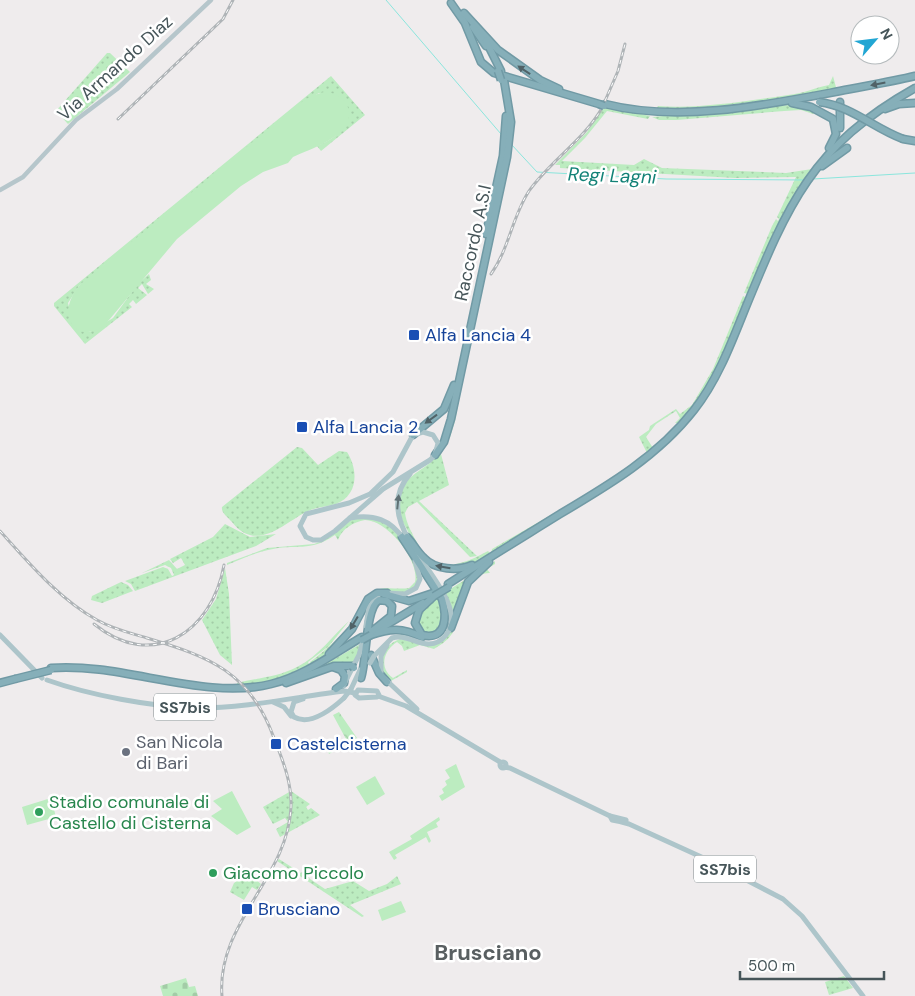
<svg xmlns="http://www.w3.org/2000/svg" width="915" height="996" font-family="'DM Sans',sans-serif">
<defs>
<pattern id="grass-dots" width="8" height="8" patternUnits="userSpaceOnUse" patternTransform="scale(1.25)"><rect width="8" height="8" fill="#bcecc0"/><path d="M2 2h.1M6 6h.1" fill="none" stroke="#a3cca7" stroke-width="1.8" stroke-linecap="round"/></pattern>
<pattern id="forest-crowns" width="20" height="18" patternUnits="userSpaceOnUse" patternTransform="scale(1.25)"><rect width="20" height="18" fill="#bcecc0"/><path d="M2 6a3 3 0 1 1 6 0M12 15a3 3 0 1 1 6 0" fill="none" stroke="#a3cca7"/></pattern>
<pattern id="cemetery-stones" width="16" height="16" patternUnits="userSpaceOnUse" patternTransform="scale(1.25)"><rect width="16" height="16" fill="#bcecc0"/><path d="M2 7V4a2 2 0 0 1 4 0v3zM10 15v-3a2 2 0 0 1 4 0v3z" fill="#a3cca7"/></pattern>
</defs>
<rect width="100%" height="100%" fill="#efeced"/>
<g fill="url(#grass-dots)">
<path d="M 107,53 L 110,53 L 130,72 L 68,124 L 56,111 Z"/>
<path d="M 331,76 L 365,115 L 321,151 L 317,146 C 340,136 343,131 347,106 C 341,96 331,96 319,93 L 296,107 L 79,286 L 68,303 L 74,326 L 90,332 L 113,318 L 137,285 L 149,274 L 151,280 L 146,284 L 154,289 L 148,294 L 142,284 L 138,288 L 147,295 L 136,304 L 133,300 L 129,304 L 132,307 L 85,344 L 54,306 L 54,303 Z"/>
<path d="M 833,76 L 837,91 L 683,111 L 656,109 L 658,106 C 701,109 747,101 788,95 C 802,94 817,87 829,85 Z"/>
<path d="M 789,105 L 800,105 L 818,111 L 813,114 L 801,110 L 784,111 L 677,120 L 659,120 L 652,117 Z"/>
<path d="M 604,106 L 650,116 L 648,119 L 607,111 L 585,138 L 562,161 L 634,165 L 644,159 L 662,168 L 786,173 L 812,169 C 783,207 767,251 749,294 L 744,293 L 772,226 L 776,219 L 778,221 L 779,219 L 777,217 L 796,177 L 735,178 L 560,168 L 560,165 L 555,165 L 587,132 Z"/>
<path d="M 484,270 L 455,421 L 450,437 L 441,454 L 449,485 L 419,501 L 477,556 L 470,557 L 417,502 L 408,507 L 405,513 C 406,522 411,531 415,539 C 419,545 422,554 428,559 C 444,573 472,560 488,551 L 491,554 L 492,549 L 596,489 L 647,453 L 639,437 L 649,430 L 650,426 L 676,409 L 680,414 L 692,405 L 713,369 L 743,296 L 747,298 C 730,341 714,392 679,423 L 675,423 L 680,418 L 676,411 L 656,424 L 646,437 L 653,448 C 639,468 488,563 463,567 C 438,571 427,562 414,541 C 405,527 396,513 400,496 C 404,478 417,473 430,463 C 438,455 444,445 448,434 Z"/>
<path d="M 297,447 L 302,448 L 318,465 L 339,451 L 347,452 C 358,469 359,495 336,504 C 326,507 316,507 306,512 C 283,524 256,553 232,522 C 228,517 221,513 222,507 Z"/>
<path d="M 376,517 C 382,522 391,526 396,532 C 407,545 418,566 418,583 L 410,592 L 373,594 C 356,621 339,648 311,665 L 310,662 C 326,650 342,636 354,619 C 362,609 362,597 374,591 C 384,586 398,590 409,588 L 415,582 C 420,560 387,520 365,520 C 353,522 342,529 338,540 L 335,535 C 309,553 297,543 268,550 C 255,553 240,559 227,565 L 227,563 L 267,548 L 314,544 L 322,541 L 353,519 Z"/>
<path d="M 225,524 L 250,537 L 276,534 L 256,546 L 135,591 L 131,584 L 125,581 L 163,567 L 168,569 L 172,576 L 174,575 L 171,568 L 165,565 L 142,573 L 169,560 L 177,569 L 185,565 L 181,558 L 173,563 L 170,559 L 213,537 Z"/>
<path d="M 495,561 L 495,564 L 487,569 L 490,573 C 465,572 461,613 454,630 C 450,639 442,644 434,649 L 420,645 L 404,651 L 402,646 L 397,642 C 383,651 379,668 393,678 L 407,670 L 407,672 L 389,682 C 377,667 380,646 400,639 L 423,644 L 443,641 L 467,585 Z"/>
<path d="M 225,568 L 229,594 L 232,665 L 220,655 L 202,620 L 216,599 Z"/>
<path d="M 474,574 L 454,615 L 444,593 Z"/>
<path d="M 121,582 L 128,585 L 133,591 L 102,603 L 91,600 L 92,596 Z"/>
<path d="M 439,596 L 445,616 L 437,633 L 423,634 L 417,618 L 418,614 Z"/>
<path d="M 349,621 L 329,646 L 308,662 L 310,666 L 282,679 L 237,687 L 237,683 C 257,678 278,677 297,667 C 319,656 333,635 349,621 Z"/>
<path d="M 362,643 L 353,666 L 309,674 Z"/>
<path d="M 291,791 L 310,804 L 306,807 L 308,810 L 311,808 L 320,815 L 280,837 L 276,829 L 288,822 L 285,818 L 273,824 L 263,807 Z"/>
<path d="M 279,859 L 301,873 L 304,870 L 310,879 L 325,889 L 353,881 L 369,891 L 387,884 L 397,876 L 401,884 L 350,905 L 364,916 L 362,917 L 277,861 Z"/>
<path d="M 248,873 L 256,877 L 255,879 L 261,884 L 257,890 L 252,887 L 244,900 L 230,892 L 234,883 Z"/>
<path d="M 844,976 L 853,988 L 829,995 L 825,982 Z"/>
</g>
<path fill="url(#forest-crowns)" d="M 339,712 L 357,738 L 329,754 L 327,749 L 346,739 L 333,715 Z"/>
<path fill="url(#cemetery-stones)" d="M 186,978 L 189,987 L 195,986 L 198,996 L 163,996 L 160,986 Z"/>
<g fill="#bcecc0">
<path d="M 324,92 C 333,92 342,96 347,105 C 360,134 312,148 293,157 L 288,163 L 263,172 L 241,186 L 177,239 L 104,326 C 72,347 54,309 83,282 L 300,103 L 311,96 Z"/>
<path d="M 456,764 L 465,787 L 442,801 L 439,796 L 444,793 L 442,789 L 447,785 L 445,781 L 450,778 L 445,770 Z"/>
<path d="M 375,776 L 385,794 L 367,805 L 356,787 Z"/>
<path d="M 232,791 L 251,827 L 237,835 L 211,816 L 222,809 L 213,801 Z"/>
<path d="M 51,798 L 56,817 L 27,825 L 22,807 Z"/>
<path d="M 439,817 L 440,820 L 436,823 L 438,827 L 427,832 L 431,841 L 429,843 L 426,837 L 395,855 L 397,858 L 394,860 L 389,852 L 412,839 L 410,836 Z"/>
<path d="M 401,901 L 406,912 L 382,921 L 378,910 Z"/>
</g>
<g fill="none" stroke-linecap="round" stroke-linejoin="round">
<g stroke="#8be6dd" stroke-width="1">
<path d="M 386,0 L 501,134"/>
<path d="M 511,144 L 537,172 L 666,179 L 804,180"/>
<path d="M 813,179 L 915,173"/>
</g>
<defs>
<g id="highway">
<path d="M 451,3 L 465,23 L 481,62 L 494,73 L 599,104"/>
<path d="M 464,13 L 498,50 L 540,80 L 559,89"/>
<path d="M 473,27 L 486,46"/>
<path d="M 486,41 L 501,71"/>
<path d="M 840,102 L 840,128"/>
<path d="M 792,103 L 811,107 L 833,119 L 836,134 L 829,148"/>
<path d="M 605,104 C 679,123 766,105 840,91 C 865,86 890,82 915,76"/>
<path d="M 885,109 L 899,104 L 915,103"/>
<path d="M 903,139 L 915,141"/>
<path d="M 822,166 L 847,148"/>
<path d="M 486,234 L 503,156 L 506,116"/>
<path d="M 413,435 L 444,409 L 454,385"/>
<path d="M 435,455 L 444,442 L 451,419 L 507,157 L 511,122 L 504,80"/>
<path d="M 402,537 L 442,599 C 447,616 447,641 422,635 L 415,623 L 419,610 L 434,596"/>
<path d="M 407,537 C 413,543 417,552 424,558 C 435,570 458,571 472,565"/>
<path d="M 448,584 C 485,560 523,537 560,514 C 609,485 658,456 694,410 C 717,381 731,344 745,309 C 788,204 812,146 915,88"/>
<path d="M 384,594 L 409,601 L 433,593"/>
<path d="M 451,628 L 468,582 L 489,562"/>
<path d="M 378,630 L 423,603"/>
<path d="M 371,635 C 391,628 402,628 422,637"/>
<path d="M 329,654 L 352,629 L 368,599 L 377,593 L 387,593"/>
<path d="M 371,655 L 379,673 L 387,682"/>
<path d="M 333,667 L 341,670 L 345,676 L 344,683 L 336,689"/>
<path d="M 51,668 C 121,662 204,701 271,684 C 304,676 333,654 362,637"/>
<path d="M 361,678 C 367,660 365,608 379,600 L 387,601 L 392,606 L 391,616 L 371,632"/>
<path d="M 0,683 L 15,679"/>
<path d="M 286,683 L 334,666 L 352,666"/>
</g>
</defs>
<use href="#highway" stroke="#719aa5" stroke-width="9"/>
<path stroke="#b6c6cb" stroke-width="4.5" d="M 0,190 L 23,177 L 76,120 L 117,89 L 211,0"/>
<g stroke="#adc5ca" stroke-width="5">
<path d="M 423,432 L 433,435 L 438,443 L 435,455 L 430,460 L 383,489 L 335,531 L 321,540 L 313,540 L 306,537 L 300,526 L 306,514 L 349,503 L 370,494 L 393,472 L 413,435 Z"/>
<path d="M 350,518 C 373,514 391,519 404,540"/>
<path d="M 409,540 C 396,518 392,494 410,474"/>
<path d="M 386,593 L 405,594 L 416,588 L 420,579 L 415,561"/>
<path d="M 366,626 L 369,607 L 378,596"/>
<path d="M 0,635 L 42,678"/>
<path d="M 374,656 L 392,638 C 407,634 415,644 429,644 C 436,644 442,640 446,635 C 465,612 430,574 417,553"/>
<path d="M 381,672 L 381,656 L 387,645"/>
<path d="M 385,679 L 417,709"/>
<path d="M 47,680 C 89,695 152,707 197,708 C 246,708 296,697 344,691 L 355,693"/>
<path d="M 343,686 L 359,655 L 364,637"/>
<path d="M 351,689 L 360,670"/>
<path d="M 358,690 L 377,691 L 379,695 L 377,697 L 359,698 L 355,695 Z"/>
<path d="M 378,696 L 406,706 L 500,762"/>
<path d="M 303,699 L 294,702 L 291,712 L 294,717 C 310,726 332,709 344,698"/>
<path d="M 273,702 L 284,707 L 291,716"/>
<circle cx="503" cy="765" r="3"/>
<path d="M 504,767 L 510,768 L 610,816"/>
<path d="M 624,822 L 626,820 L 610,816 L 612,820 C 618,821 622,822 629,824 L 708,860 L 783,899 L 802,916 L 863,996"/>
</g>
<use href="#highway" stroke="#86afb9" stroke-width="6"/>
<defs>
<g id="rail">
<path d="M 605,101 L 618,71 L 625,44"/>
<path d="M 118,119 L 223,19 L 233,0"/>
<path d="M 491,274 C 509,249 512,217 529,191 C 550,161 583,141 602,108"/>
<path d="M 0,531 C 29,563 59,599 97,620 C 113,629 130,633 147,638 C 210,657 250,672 274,738 C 283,761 292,783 291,807 C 288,878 216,923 222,996"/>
<path d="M 94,624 C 153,672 212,632 224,565"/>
</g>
</defs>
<use href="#rail" stroke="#afb4b7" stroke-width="3"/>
<use href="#rail" stroke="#fff" stroke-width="1" stroke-dasharray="4" stroke-linecap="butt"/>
<defs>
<g id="highway-bridge">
<path d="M 498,71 L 501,80"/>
<path d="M 819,102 C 852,106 873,128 903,139"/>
<path d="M 599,104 L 604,106"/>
<path d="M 434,596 L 449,587"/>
<path d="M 362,640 L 371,635"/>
<path d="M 352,666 L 354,668"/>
<path d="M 15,679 L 51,670"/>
</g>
</defs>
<use href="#highway-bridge" stroke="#719aa5" stroke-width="9" stroke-linecap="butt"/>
<g stroke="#adc5ca" stroke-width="5">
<path d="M 370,663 L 374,656"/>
<path d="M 344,698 L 351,689"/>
</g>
<use href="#highway-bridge" stroke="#86afb9" stroke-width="6"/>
</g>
<defs><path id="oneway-solid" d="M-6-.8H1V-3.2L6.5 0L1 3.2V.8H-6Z" transform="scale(1.25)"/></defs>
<g fill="#506267">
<use href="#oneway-solid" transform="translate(524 70) rotate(-146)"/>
<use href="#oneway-solid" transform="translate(878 84) rotate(169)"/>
<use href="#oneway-solid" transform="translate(431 419) rotate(144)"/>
<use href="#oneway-solid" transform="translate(443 567) rotate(-170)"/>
<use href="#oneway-solid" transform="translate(354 623) rotate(121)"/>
</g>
<use fill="#607175" href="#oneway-solid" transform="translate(398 502) rotate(-84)"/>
<g fill="#1a4fb4" stroke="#fff" stroke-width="2">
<rect x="408" y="329" width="12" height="12" rx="2.5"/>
<rect x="296" y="421" width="12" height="12" rx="2.5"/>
<rect x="270" y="738" width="12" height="12" rx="2.5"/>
<rect x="241" y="903" width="12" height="12" rx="2.5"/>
</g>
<circle fill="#6b7280" stroke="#fff" stroke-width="2" cx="126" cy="752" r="5"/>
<g fill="#2e9e5b" stroke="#fff" stroke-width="2">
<circle cx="39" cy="812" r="5"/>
<circle cx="213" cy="873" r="5"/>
</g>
<g text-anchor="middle" stroke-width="5" stroke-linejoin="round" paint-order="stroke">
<g fill="#fff" stroke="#7e888b" stroke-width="1">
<rect x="154" y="693.5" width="62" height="27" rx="4"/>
<rect x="694" y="855.5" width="62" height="27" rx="4"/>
</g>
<g font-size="16" font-weight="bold" fill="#465559">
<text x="185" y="713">SS7bis</text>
<text x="725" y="875">SS7bis</text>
</g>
<g font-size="18" fill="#465559" stroke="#fff">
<text transform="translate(115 68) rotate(-42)" y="6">Via Armando Diaz</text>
<text transform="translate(473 243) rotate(-78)" y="6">Raccordo A.S.I</text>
</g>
<g font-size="18" fill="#164399" stroke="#fff" text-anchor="start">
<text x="425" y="341">Alfa Lancia 4</text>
<text x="313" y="433">Alfa Lancia 2</text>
<text x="287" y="750">Castelcisterna</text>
<text x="258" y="915">Brusciano</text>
</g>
<g font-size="18" fill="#5b616d" stroke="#fff" text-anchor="start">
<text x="136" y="748">San Nicola<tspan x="136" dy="21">di Bari</tspan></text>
</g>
<g font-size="18" fill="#27864d" stroke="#fff" text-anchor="start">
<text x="49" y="808">Stadio comunale di<tspan x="49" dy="21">Castello di Cisterna</tspan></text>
<text x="223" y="879">Giacomo Piccolo</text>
</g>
<g font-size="19" font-style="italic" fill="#138277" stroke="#fff">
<text transform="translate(612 175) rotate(2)" y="7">Regi Lagni</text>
</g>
<g font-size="22" font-weight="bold" fill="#595f61" stroke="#fff">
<text x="488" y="960">Brusciano</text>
</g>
</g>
<g transform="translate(875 40) rotate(62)"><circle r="24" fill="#ffffff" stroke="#b5bbbd"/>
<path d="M0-4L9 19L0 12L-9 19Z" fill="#22a6d3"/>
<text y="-8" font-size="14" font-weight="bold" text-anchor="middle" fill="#465559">N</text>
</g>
<path d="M740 971v8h144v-8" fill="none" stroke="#465559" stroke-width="2.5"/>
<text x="748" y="971" font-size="15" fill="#465559" stroke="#ffffff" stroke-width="4" paint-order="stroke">500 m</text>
</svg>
